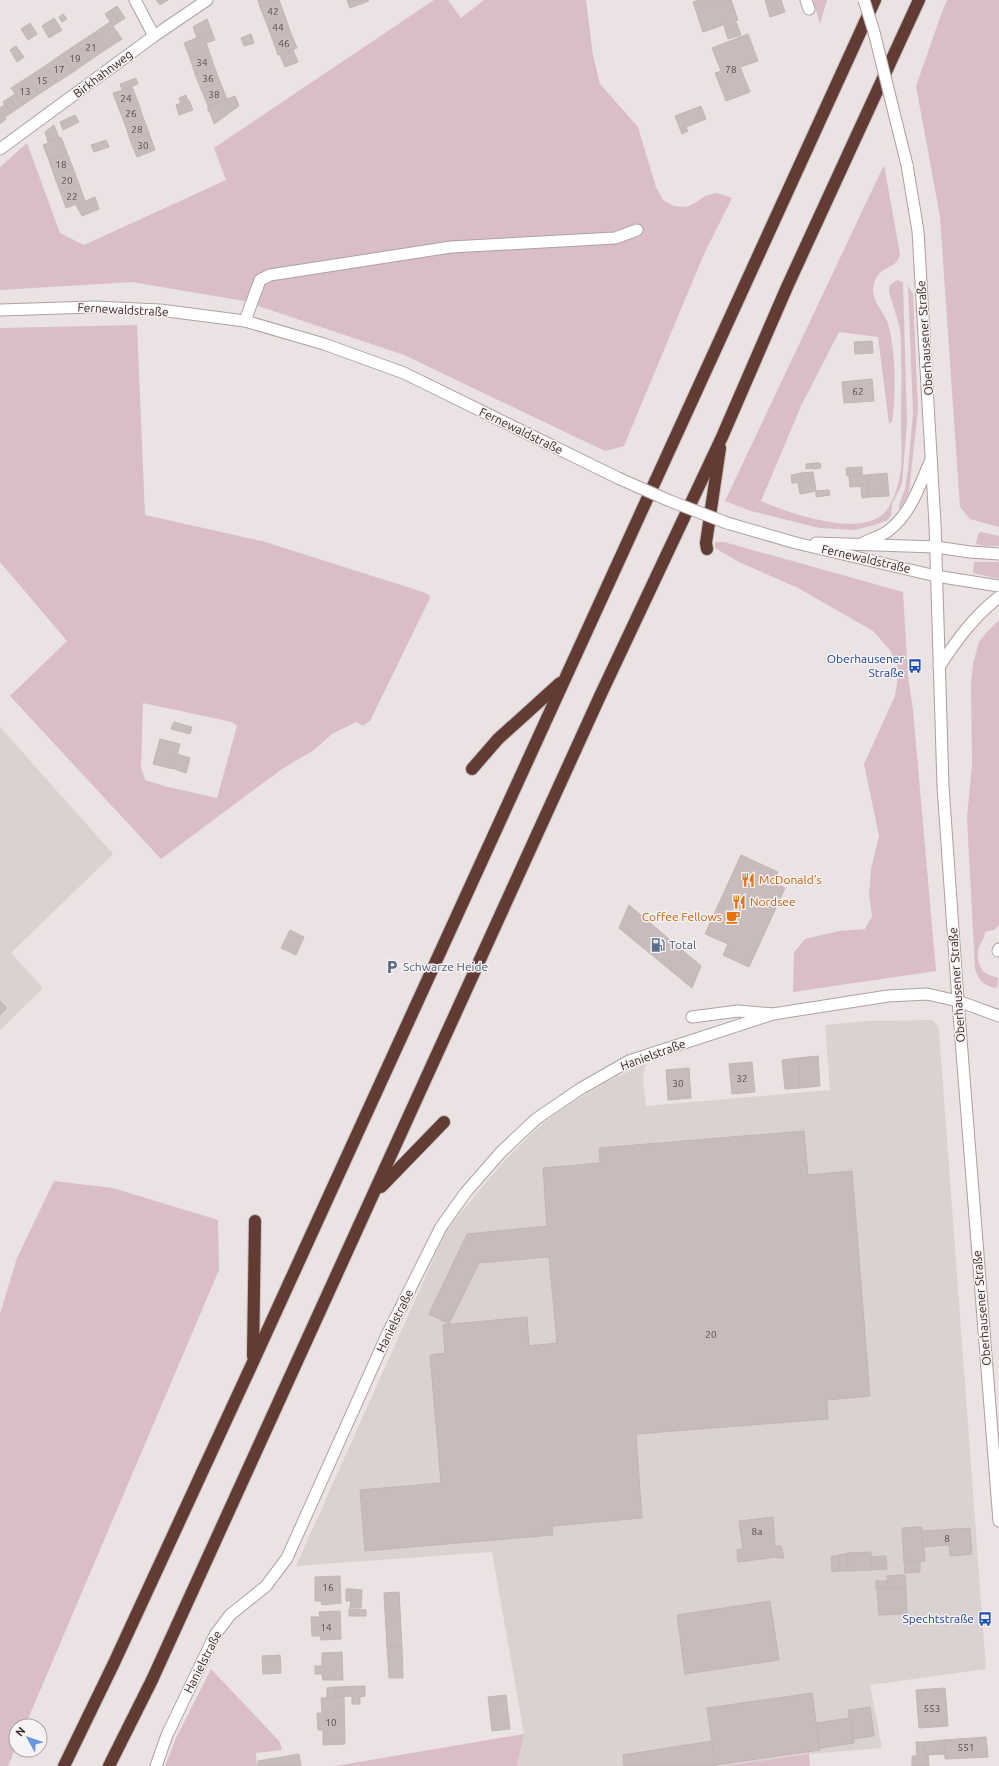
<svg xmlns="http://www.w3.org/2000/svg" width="999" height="1766" font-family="Ubuntu,sans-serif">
<rect width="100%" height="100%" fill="#eae2e3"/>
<g fill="#dad1d1">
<path d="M 0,727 L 113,854 L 11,953 L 43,988 L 0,1030 Z"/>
<path d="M 932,1020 L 938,1026 L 939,1031 L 986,1669 L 870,1685 L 882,1748 L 809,1754 L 723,1766 L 517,1766 L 524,1734 L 492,1552 L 296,1566 L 446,1231 L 503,1162 L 543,1123 L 573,1102 L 606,1082 L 646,1063 L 643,1077 L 646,1106 L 830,1090 L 825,1025 L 866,1021 Z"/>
</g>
<g fill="#d9bec8" fill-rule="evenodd">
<path d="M 434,0 L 448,0 L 461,18 L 484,0 L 586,0 L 593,55 L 600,84 L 638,127 L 656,187 L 663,200 L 674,206 L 686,207 L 695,203 L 705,196 L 717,193 L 732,198 L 704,254 L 624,446 L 605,451 L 404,355 L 244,301 L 132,282 L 0,290 L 0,167 L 27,143 L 60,233 L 84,245 L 226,180 L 214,148 Z"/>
<path d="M 813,0 L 827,0 L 820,24 Z"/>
<path d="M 947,0 L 999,0 L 999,527 L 970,519 L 960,507 L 940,217 L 916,86 L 942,12 Z"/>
<path d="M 884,165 L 900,254 C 897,272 875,263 873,290 C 873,303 885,313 888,324 C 896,352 896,394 892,422 L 889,424 L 878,337 L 839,332 L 801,406 L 761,501 C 789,513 851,535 879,517 C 892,509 897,489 900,475 C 903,460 901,442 901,426 C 901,402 902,378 901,353 C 901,345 901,337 900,329 C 897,316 892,304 889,291 L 890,285 L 897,280 L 903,282 L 907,423 L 902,484 L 892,504 L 891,515 L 888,520 L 875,525 L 854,530 L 819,528 L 751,511 L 725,501 Z"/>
<path d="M 908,286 L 913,294 L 918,409 L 909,492 L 900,511 L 899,505 L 905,489 L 908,469 L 913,413 Z"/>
<path d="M 137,325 L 145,515 L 262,541 L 423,592 L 429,595 L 430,598 L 370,721 L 363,726 L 356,722 L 332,734 L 314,750 L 282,769 L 161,859 L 10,696 L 67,641 L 0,562 L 0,328 ZM 143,703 L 232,722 L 237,726 L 217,798 L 164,786 L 145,780 L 141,767 Z"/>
<path d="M 981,532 L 999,536 L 999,546 L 984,546 L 976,544 L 978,534 Z"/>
<path d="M 715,542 L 724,542 L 903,592 L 908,676 L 913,710 L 936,971 L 793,992 L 794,952 L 805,939 L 839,931 L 865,929 L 872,916 L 869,894 L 871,869 L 879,836 L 864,764 L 895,696 L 899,670 L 890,650 L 873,631 L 798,588 L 739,562 L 715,548 Z"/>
<path d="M 974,562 L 999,562 L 999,579 L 973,573 Z"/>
<path d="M 999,620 L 999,925 L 994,930 L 985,932 C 984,939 982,941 979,947 C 978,950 978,953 978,956 C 979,971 985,974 998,978 L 997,988 C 984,986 980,982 975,969 L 967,818 L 972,764 L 971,685 L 973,664 L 979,642 L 986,633 Z"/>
<path d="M 54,1181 L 113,1188 L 218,1220 L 219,1270 L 25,1726 L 16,1726 L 16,1747 L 8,1766 L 0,1766 L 0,1314 L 17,1258 Z"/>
<path d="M 211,1669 L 280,1742 L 282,1750 L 256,1753 L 257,1766 L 165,1766 L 176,1738 Z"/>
<path d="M 524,1734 L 517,1766 L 335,1766 Z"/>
<path d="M 809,1754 L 810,1766 L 723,1766 Z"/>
</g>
<g fill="#c8bbbc" stroke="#c3b5b6">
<path d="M 156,0 L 168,0 L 160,5 Z"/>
<path d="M 258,0 L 279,0 L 260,7 Z"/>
<path d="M 279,0 L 285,16 L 266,22 L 260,7 Z"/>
<path d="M 347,0 L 368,0 L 369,1 L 350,8 Z"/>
<path d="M 698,0 L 731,0 L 738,20 L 703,32 L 693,2 Z"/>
<path d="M 765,0 L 781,0 L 785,12 L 770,17 Z"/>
<path d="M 117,6 L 125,18 L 119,22 L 111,10 Z"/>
<path d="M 111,10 L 119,22 L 113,26 L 105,14 Z"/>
<path d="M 63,14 L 67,19 L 62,22 L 59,17 Z"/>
<path d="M 285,16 L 290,31 L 272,38 L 266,22 Z"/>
<path d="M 54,18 L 62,30 L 49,38 L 42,26 Z"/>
<path d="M 207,19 L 212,32 L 197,38 L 193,27 Z"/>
<path d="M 110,22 L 122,39 L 105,50 L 94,33 Z"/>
<path d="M 736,22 L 741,35 L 728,39 L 724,26 Z"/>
<path d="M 30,23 L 37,34 L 28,40 L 21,29 Z"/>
<path d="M 290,31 L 297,48 L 278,55 L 272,38 Z"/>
<path d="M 212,32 L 215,40 L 206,43 L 209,51 L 190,58 L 184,43 Z"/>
<path d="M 94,33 L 105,50 L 89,61 L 77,44 Z"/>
<path d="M 251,34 L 254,43 L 244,46 L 241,38 Z"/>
<path d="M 748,34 L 758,61 L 740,67 L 750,92 L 726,101 L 715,73 L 721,71 L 712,48 Z"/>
<path d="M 77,44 L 89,61 L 73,72 L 62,54 Z"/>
<path d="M 16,46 L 24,57 L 17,62 L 10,50 Z"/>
<path d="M 293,50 L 298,62 L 285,67 L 280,55 Z"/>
<path d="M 209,51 L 214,66 L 195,74 L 190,58 Z"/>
<path d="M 62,54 L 73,72 L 56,83 L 45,66 Z"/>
<path d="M 45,66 L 56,83 L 39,94 L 28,77 Z"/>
<path d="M 214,66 L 220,82 L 201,89 L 195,74 Z"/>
<path d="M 28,77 L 39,94 L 23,105 L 11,88 Z"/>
<path d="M 136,78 L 138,84 L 122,90 L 120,84 Z"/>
<path d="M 220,82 L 227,99 L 208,106 L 201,89 Z"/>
<path d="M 132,87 L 138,102 L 119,109 L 113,93 Z"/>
<path d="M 15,94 L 23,105 L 17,109 L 9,98 Z"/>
<path d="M 186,95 L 188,101 L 181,104 L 179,98 Z"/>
<path d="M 235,96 L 239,106 L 214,124 L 210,112 L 208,111 L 208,106 Z"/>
<path d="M 9,98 L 17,109 L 11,113 L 3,102 Z"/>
<path d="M 189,100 L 193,110 L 179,115 L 176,105 Z"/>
<path d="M 138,102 L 143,117 L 125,124 L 119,109 Z"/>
<path d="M 5,104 L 11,113 L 5,117 L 0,108 Z"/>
<path d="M 701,106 L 706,119 L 686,127 L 688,131 L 682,134 L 675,116 Z"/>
<path d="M 0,110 L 6,119 L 0,124 Z"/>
<path d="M 75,115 L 79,122 L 63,130 L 60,122 Z"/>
<path d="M 143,117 L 149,133 L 130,140 L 125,124 Z"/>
<path d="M 54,125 L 59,138 L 48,142 L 45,132 Z"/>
<path d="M 149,133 L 155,150 L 137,157 L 130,140 Z"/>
<path d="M 61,137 L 67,153 L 49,160 L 43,145 Z"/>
<path d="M 106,140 L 109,147 L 94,152 L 91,145 Z"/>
<path d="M 67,153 L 73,168 L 54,175 L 49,160 Z"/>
<path d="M 73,168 L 79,184 L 60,191 L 54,175 Z"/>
<path d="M 79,184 L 85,201 L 66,208 L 60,191 Z"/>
<path d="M 95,197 L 99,209 L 82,216 L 76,205 Z"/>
<path d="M 872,341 L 873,353 L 855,354 L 854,342 Z"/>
<path d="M 872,379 L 874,401 L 844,403 L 842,382 Z"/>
<path d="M 813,463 L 813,468 L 806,469 L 806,464 Z"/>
<path d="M 813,463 L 820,463 L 821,468 L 813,469 Z"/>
<path d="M 862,467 L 862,475 L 847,476 L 846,468 Z"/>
<path d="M 813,472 L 816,491 L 800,494 L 798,483 L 802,482 L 801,473 Z"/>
<path d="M 801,473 L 802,482 L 792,483 L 791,475 Z"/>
<path d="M 887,473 L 889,496 L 869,497 L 867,475 Z"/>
<path d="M 867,475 L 868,486 L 850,487 L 849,476 Z"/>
<path d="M 861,486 L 868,486 L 869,497 L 862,498 Z"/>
<path d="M 829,490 L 830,495 L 816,497 L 816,491 Z"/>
<path d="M 174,722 L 192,727 L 190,734 L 171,729 Z"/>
<path d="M 160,739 L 180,744 L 176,759 L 174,759 L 172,768 L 173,769 L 153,764 Z"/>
<path d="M 177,754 L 190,758 L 186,773 L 172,768 Z"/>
<path d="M 741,855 L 778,872 L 773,882 L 785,888 L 749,967 L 723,955 L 728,944 L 705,934 Z"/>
<path d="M 629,905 L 701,966 L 692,988 L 619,928 Z"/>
<path d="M 290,930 L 304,937 L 296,955 L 281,948 Z"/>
<path d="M 0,1001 L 7,1008 L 0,1015 Z"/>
<path d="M 818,1056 L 820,1086 L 800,1088 L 798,1058 Z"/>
<path d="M 798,1058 L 800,1088 L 785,1089 L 782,1060 Z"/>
<path d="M 752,1062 L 755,1092 L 732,1094 L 729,1064 Z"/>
<path d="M 689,1068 L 691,1098 L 668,1100 L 666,1070 Z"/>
<path d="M 804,1131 L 808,1175 L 852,1171 L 870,1396 L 827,1400 L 828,1419 L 636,1434 L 642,1518 L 552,1526 L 553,1535 L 365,1551 L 360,1490 L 441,1483 L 430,1355 L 445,1353 L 443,1325 L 527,1317 L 529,1346 L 557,1343 L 549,1257 L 479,1263 L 449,1324 L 429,1314 L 467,1234 L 547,1226 L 543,1168 L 600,1163 L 599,1148 Z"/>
<path d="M 773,1517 L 775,1546 L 781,1546 L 784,1558 L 777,1558 L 777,1557 L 738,1562 L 737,1550 L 743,1549 L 739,1521 Z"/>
<path d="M 922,1527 L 925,1561 L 904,1562 L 902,1528 Z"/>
<path d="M 970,1528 L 972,1554 L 950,1556 L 949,1545 L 923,1547 L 922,1531 Z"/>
<path d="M 871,1552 L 872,1570 L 848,1571 L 847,1553 Z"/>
<path d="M 847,1554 L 848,1571 L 839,1571 L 838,1555 Z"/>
<path d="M 831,1556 L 838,1556 L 839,1571 L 832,1572 Z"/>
<path d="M 886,1556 L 887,1569 L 872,1570 L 871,1557 Z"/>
<path d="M 920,1561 L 920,1572 L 905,1573 L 904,1562 Z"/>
<path d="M 905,1575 L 906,1588 L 888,1589 L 887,1576 Z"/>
<path d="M 340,1576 L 341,1603 L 322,1605 L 321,1601 L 315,1601 L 315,1577 Z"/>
<path d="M 876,1581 L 887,1581 L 888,1589 L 876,1589 Z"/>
<path d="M 906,1588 L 907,1614 L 879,1615 L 877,1589 Z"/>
<path d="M 346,1589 L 352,1589 L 351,1601 L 346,1601 Z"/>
<path d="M 352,1589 L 362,1590 L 361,1608 L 350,1608 Z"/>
<path d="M 399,1592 L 402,1647 L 387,1647 L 384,1593 Z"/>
<path d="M 770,1601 L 779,1660 L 685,1674 L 677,1615 Z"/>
<path d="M 349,1609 L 366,1610 L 366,1616 L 349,1616 Z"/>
<path d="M 340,1611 L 341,1639 L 321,1640 L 320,1636 L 312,1636 L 311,1617 L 320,1617 L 319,1612 Z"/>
<path d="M 387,1647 L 402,1647 L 403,1678 L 389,1678 Z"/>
<path d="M 342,1652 L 343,1680 L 323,1680 L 322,1674 L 315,1674 L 315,1666 L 322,1666 L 322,1653 Z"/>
<path d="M 280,1655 L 281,1673 L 263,1674 L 262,1656 Z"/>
<path d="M 365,1686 L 365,1696 L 360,1697 L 360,1704 L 352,1704 L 352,1696 L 336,1697 L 335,1687 Z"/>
<path d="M 335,1687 L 336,1697 L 327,1698 L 327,1688 Z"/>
<path d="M 945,1688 L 948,1726 L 919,1728 L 916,1690 Z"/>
<path d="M 812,1693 L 820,1750 L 715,1765 L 707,1708 Z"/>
<path d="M 506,1695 L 510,1729 L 492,1731 L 488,1697 Z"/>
<path d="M 344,1697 L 345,1744 L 323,1745 L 323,1730 L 318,1730 L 317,1713 L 322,1713 L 321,1698 Z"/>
<path d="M 870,1707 L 874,1736 L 853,1739 L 848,1710 Z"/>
<path d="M 850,1718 L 854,1743 L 820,1748 L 816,1723 Z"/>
<path d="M 986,1737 L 988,1757 L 945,1759 L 944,1740 Z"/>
<path d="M 944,1740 L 945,1754 L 925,1755 L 924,1742 Z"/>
<path d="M 712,1741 L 716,1766 L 624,1766 L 623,1755 Z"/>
<path d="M 916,1742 L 924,1742 L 925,1755 L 928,1755 L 929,1766 L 912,1766 L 912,1756 L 917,1756 Z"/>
<path d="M 299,1754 L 301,1766 L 258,1766 L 258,1761 Z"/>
</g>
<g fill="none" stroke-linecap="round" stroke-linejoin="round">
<defs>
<g id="minor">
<path d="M 135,0 L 154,36"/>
<path d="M 806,0 L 809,9"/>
<path d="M 0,149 L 154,36 L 207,0"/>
<path d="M 0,310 L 94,307 L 160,310 L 245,321 L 324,344 L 404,373 L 618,478"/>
<path d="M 245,321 L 260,280 L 270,275 L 451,247 L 615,238 L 637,230"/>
<path d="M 727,523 L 796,543 L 936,576"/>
<path d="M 816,543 L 936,547"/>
<path d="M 998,951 L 999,949"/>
<path d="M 692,1017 L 738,1011 L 773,1014 L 888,996 L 927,994 L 958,1001"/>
<path d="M 156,1766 L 167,1735 L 215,1635 L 230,1615 L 266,1586 L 287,1558 L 387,1335 L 441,1227 L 466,1192 L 501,1152 L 536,1119 L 580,1089 L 629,1061 L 773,1014"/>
</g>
<path id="tertiary" d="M 958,1001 L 999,1016"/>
<g id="secondary">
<path d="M 907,165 L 918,231 L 935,524 L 943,786 L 958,1001 L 999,1521"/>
<path d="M 863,543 C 871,539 881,536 888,531 C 911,514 920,484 931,460"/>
<path d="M 936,547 L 970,552 L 999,554"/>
<path d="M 936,576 L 999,586"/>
<path d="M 939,667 C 956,641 974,616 999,597"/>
</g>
<g id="motorway">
<path d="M 707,549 L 706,543 L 720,448"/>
<path d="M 472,769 L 498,739 L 560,683"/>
<path d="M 381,1187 L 444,1122"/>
<path d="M 253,1356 L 255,1221"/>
<path d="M 64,1766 L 114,1663 L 253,1362 L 875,0"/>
<path d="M 109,1766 L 152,1680 L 600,696 L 722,437 L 787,287 L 919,0"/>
</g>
</defs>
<use href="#minor" stroke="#aea2a2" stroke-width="13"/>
<use href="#tertiary" stroke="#aea2a2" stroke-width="13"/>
<use href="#secondary" stroke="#af9d9d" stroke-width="13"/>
<use href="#motorway" stroke="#c4bebd" stroke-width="14"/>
<use href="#minor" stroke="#fff" stroke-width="11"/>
<use href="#tertiary" stroke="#fff" stroke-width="11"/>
<use href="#secondary" stroke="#fff" stroke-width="11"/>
<use href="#motorway" stroke="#623b34" stroke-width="12"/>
<defs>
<path id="minor-bridge" d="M 618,478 L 670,501 L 727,523"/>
<path id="secondary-bridge" d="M 864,0 L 874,32 L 907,165"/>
</defs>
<use href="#minor-bridge" stroke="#aea2a2" stroke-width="13" stroke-linecap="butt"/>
<use href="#secondary-bridge" stroke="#af9d9d" stroke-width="13" stroke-linecap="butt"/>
<use href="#minor-bridge" stroke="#fff" stroke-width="11"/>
<use href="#secondary-bridge" stroke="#fff" stroke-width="11"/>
</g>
<defs>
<symbol id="bus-bare" viewBox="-9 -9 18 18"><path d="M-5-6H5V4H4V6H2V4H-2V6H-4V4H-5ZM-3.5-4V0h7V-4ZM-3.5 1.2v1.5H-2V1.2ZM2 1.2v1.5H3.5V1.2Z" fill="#1a4fb4" stroke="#f7f2f3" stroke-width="2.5" paint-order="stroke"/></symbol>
<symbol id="restaurant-bare" viewBox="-9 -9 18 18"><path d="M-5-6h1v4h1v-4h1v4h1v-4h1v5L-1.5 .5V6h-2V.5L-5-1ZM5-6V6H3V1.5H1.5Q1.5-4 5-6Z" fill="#e8710a" stroke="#f7f2f3" stroke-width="2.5" paint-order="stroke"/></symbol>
<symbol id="cafe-bare" viewBox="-9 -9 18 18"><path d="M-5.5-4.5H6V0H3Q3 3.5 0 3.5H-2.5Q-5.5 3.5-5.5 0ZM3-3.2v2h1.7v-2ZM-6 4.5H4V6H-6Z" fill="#e8710a" stroke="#f7f2f3" stroke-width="2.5" paint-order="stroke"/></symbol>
<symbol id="fuel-bare" viewBox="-9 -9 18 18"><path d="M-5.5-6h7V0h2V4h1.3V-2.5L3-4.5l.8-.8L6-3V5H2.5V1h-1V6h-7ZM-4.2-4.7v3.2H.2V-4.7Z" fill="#5c6f8a" stroke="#f7f2f3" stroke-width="2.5" paint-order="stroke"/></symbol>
<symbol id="parking-bare" viewBox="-9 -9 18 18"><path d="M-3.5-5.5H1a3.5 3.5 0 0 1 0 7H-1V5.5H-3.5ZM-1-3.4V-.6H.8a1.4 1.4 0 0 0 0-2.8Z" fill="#5c6f8a" stroke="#f7f2f3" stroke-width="2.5" paint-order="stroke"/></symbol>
</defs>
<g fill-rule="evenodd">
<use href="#bus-bare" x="905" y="656" width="20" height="20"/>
<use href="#restaurant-bare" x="738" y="870" width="20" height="20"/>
<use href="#restaurant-bare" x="729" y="892" width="20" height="20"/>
<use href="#cafe-bare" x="723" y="907" width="20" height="20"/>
<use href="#fuel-bare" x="648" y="935" width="20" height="20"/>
<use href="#parking-bare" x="382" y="957" width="20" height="20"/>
<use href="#bus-bare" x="975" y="1609" width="20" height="20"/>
</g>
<g text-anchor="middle" stroke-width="3" stroke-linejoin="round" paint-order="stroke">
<g font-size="10" fill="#5d4b4a">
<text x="273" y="15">42</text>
<text x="278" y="31">44</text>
<text x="284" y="47">46</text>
<text x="91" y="51">21</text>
<text x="75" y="62">19</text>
<text x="202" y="66">34</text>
<text x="59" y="73">17</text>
<text x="731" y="73">78</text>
<text x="208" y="82">36</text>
<text x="42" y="84">15</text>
<text x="25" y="95">13</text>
<text x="214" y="98">38</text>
<text x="126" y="102">24</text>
<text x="131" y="117">26</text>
<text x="137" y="133">28</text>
<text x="143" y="149">30</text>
<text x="61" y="168">18</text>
<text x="67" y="184">20</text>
<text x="72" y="200">22</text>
<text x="858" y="395">62</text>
<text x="742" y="1082">32</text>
<text x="678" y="1087">30</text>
<text x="711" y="1338">20</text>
<text x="757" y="1535">8a</text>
<text x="947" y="1542">8</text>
<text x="328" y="1591">16</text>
<text x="326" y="1631">14</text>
<text x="932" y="1712">553</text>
<text x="331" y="1726">10</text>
<text x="966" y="1751">551</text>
</g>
<g font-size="12" fill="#392624" stroke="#f7f2f3">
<text transform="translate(103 74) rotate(-37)" y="4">Birkhahnweg</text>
<text transform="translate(123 310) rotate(3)" y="4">Fernewaldstraße</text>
<text transform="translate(925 338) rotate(-94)" y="4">Oberhausener Straße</text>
<text transform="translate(521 431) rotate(26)" y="4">Fernewaldstraße</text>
<text transform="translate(866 559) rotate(13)" y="4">Fernewaldstraße</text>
<text transform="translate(957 985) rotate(-94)" y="4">Oberhausener Straße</text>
<text transform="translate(653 1055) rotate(-20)" y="4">Hanielstraße</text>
<text transform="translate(982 1308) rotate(-95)" y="4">Oberhausener Straße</text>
<text transform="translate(395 1321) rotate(-64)" y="4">Hanielstraße</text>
<text transform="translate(203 1662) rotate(-63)" y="4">Hanielstraße</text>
</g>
<g font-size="12" fill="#164399" stroke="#f7f2f3" text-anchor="end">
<text x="904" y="663">Oberhausener<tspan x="904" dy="14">Straße</tspan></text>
<text x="974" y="1623">Spechtstraße</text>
</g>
<g font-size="12" fill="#c56008" stroke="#f7f2f3" text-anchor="start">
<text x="759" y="884">McDonald's</text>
<text x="750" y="906">Nordsee</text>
<text x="722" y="921" text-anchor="end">Coffee Fellows</text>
</g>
<g font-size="12" fill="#4e5e75" stroke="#f7f2f3" text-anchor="start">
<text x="669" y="949">Total</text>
<text x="403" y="971">Schwarze Heide</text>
</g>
</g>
<g transform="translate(28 1738) rotate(310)"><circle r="19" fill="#f7f2f3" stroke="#aba0a0"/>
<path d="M0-3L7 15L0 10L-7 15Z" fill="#6a99e1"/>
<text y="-6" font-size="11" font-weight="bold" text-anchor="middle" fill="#392624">N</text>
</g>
</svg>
